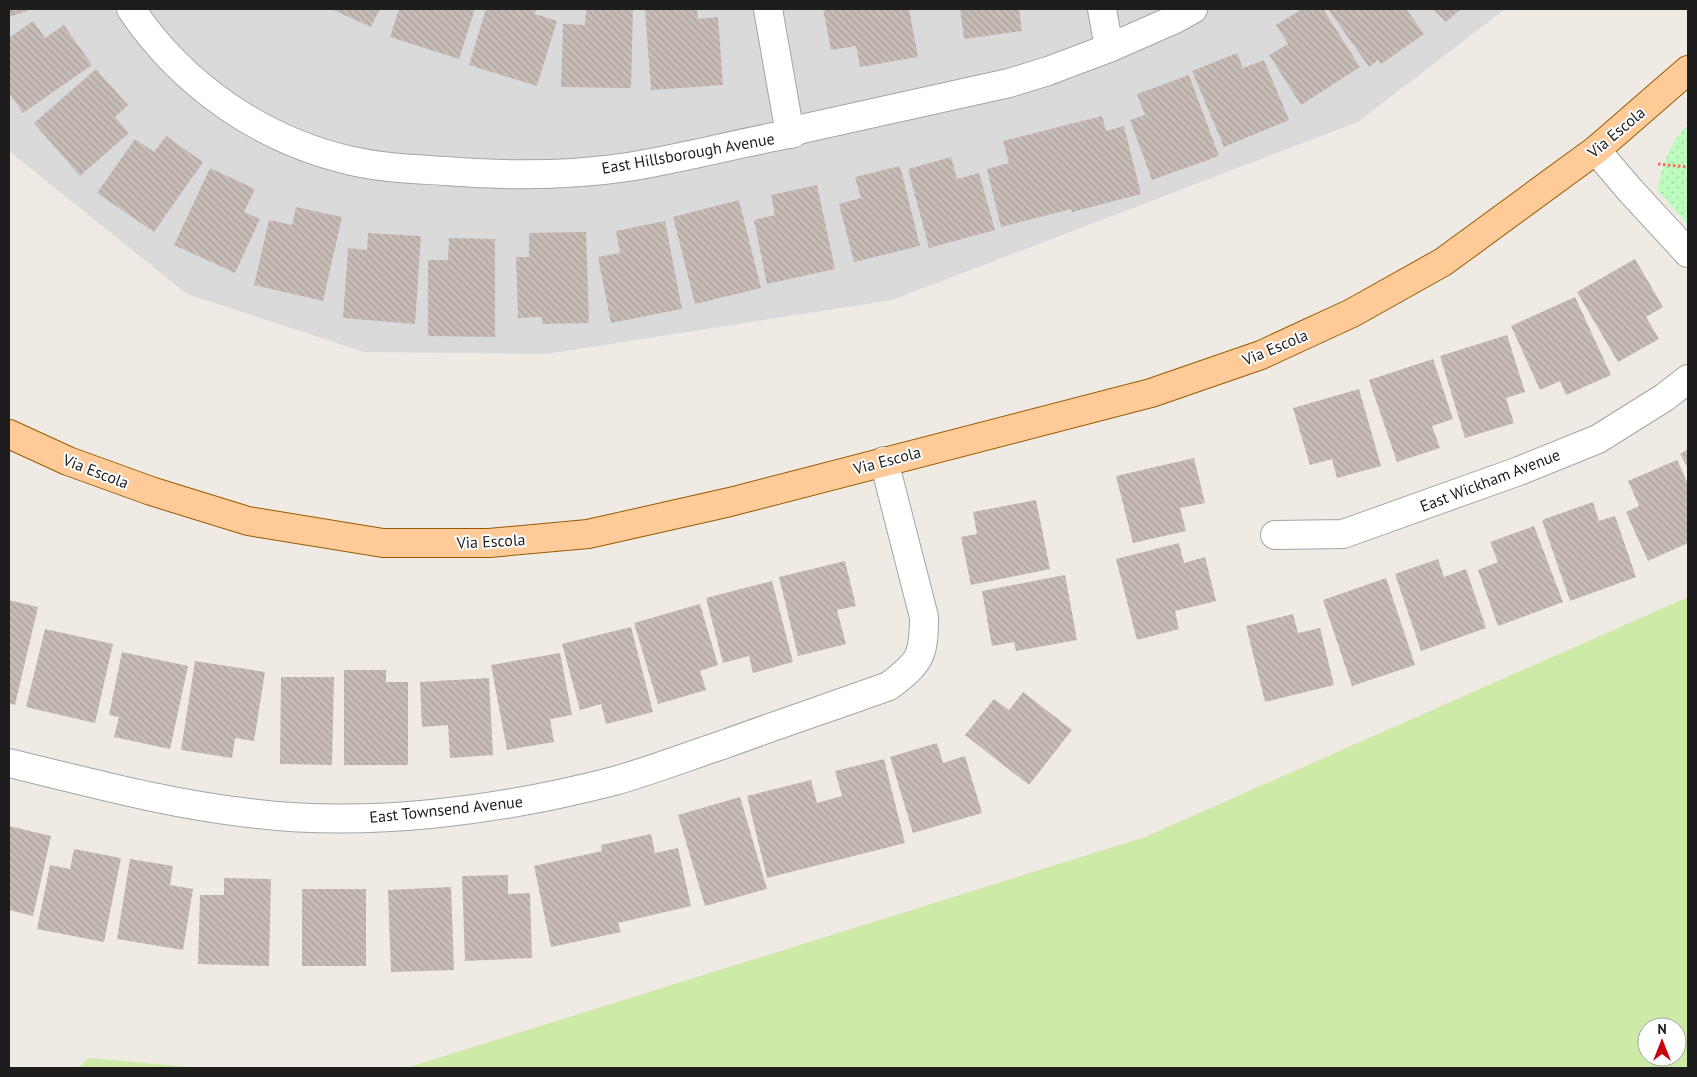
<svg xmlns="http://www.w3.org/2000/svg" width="1697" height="1077" font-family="'PT Sans',sans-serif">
<defs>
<pattern id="park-dots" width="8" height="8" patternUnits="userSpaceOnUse" patternTransform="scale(1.25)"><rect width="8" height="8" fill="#befbbf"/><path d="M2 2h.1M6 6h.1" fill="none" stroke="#a3d7a4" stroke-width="1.8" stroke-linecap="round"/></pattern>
<pattern id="building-back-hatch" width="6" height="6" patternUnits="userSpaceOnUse" patternTransform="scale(1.25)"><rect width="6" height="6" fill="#c7bcb6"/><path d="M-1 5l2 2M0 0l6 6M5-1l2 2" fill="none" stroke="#aaa19c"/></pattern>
</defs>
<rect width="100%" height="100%" fill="#efeae3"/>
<path fill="#dbdada" d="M 9,9 L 1505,9 L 1358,122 L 892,300 L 546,354 L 364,352 L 187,294 L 9,151 Z"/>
<g fill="#cdeba7" fill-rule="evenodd">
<path d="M 1688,597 L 1688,1068 L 406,1068 L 1145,837 ZM 1647,1027 L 1677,1027 L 1677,1057 L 1647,1057 Z"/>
<path d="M 89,1058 L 200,1068 L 78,1068 Z"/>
</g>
<path fill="url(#park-dots)" d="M 1688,125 L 1688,225 L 1658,191 C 1660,167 1671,141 1688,125 Z"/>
<g fill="url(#building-back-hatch)">
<path d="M 9,9 L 26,9 L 27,11 L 9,17 Z"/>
<path d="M 331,9 L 380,9 L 371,27 Z"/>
<path d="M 399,9 L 475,9 L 459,59 L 390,37 Z"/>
<path d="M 486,9 L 536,9 L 535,14 L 557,21 L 537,86 L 469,65 Z"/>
<path d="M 586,9 L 633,9 L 631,88 L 561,87 L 563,24 L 585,25 Z"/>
<path d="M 645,9 L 697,9 L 698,19 L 718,17 L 723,85 L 651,90 Z"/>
<path d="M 823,9 L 909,9 L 918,57 L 860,67 L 856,46 L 831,50 Z"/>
<path d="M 960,9 L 1019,9 L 1022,31 L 964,39 Z"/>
<path d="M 1302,9 L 1323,9 L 1360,67 L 1301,105 L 1269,55 L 1288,44 L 1276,25 Z"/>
<path d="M 1328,9 L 1406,9 L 1424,34 L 1381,64 L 1378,60 L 1369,67 Z"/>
<path d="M 1433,9 L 1461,9 L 1446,22 Z"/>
<path d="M 33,21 L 45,38 L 64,25 L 92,65 L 23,113 L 9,93 L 9,38 Z"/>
<path d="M 1237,53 L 1243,68 L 1264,60 L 1289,120 L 1224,147 L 1192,71 Z"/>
<path d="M 96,69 L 128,105 L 115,117 L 129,133 L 80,176 L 34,123 Z"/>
<path d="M 1189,75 L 1219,156 L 1152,180 L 1130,120 L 1145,115 L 1137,94 Z"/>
<path d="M 1102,116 L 1106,131 L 1124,126 L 1141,194 L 1072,212 L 1071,209 L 1001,227 L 987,169 L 1009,163 L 1003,141 Z"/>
<path d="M 166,136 L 203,162 L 154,232 L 97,193 L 135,139 L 154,152 Z"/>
<path d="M 951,157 L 957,179 L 979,173 L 995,230 L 929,248 L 908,169 Z"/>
<path d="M 900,166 L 920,246 L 854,262 L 839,204 L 861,198 L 855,177 Z"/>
<path d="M 210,168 L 255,189 L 244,212 L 260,219 L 235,273 L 174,245 Z"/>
<path d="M 817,185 L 835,269 L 767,284 L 754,220 L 775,215 L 771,195 Z"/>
<path d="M 739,200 L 761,288 L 695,304 L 673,217 Z"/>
<path d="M 296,207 L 342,217 L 323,301 L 254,285 L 269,220 L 292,225 Z"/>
<path d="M 665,221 L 682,309 L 611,323 L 598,257 L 620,253 L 616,231 Z"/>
<path d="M 586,232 L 589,323 L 542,324 L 542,317 L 518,318 L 516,257 L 529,257 L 529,233 Z"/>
<path d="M 368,233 L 421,236 L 415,324 L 343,318 L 348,248 L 367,250 Z"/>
<path d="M 449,238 L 495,239 L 495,337 L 428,336 L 428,260 L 448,260 Z"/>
<path d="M 1635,259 L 1663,307 L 1646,317 L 1659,339 L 1618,362 L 1577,292 Z"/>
<path d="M 1575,297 L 1611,375 L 1566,395 L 1560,381 L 1540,390 L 1511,326 Z"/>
<path d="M 1507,335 L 1525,392 L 1506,398 L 1514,423 L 1465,438 L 1440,356 Z"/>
<path d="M 1433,359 L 1453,419 L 1432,426 L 1440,448 L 1397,462 L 1369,380 Z"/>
<path d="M 1359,389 L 1381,466 L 1337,478 L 1332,459 L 1310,465 L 1293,408 Z"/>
<path d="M 1688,449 L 1688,468 L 1680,454 Z"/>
<path d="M 1194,458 L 1205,503 L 1180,508 L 1186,531 L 1133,543 L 1116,476 Z"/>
<path d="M 1677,460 L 1688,484 L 1688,543 L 1648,561 L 1626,512 L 1639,506 L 1628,481 Z"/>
<path d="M 1036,500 L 1050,569 L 971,585 L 961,537 L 977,534 L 973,512 Z"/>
<path d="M 1593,502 L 1599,521 L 1615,516 L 1636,577 L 1570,601 L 1542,520 Z"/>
<path d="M 1534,526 L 1563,602 L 1498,626 L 1478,570 L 1498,562 L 1490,542 Z"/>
<path d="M 1179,543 L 1184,563 L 1205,557 L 1216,601 L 1175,611 L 1179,629 L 1137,640 L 1116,559 Z"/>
<path d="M 1438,559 L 1444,577 L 1466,569 L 1486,628 L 1421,651 L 1395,574 Z"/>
<path d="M 845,561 L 856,606 L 837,610 L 846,644 L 798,656 L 779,577 Z"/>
<path d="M 1065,575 L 1077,640 L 1016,651 L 1014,642 L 992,646 L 982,591 Z"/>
<path d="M 1386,578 L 1415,665 L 1352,686 L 1323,600 Z"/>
<path d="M 772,581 L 793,662 L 753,673 L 749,656 L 723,663 L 706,598 Z"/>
<path d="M 9,600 L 38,607 L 15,705 L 9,703 Z"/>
<path d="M 700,604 L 718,665 L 700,671 L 706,690 L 658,704 L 634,623 Z"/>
<path d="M 1293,614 L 1298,633 L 1320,628 L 1334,685 L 1265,702 L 1246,626 Z"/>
<path d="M 631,627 L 653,712 L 606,724 L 601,704 L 580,710 L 562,644 Z"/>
<path d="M 45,629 L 113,644 L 95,723 L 26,707 Z"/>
<path d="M 122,652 L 188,666 L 170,749 L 114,737 L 119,717 L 109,715 Z"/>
<path d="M 560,653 L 572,715 L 550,719 L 554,742 L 507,750 L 491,665 Z"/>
<path d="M 195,661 L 265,672 L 254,741 L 235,738 L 232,758 L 181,750 Z"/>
<path d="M 344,670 L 386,670 L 386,682 L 408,682 L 408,765 L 344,765 Z"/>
<path d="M 281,677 L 334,677 L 332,765 L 280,764 Z"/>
<path d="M 489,678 L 493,755 L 450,758 L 448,725 L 422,727 L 420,682 Z"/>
<path d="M 1023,692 L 1072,730 L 1029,785 L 965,735 L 994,699 L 1009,710 Z"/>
<path d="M 937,743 L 943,763 L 965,756 L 982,813 L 913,833 L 890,757 Z"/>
<path d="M 884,759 L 905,843 L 767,878 L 747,796 L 811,780 L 817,803 L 842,796 L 835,771 Z"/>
<path d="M 740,797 L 767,889 L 705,906 L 678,815 Z"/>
<path d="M 9,826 L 51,836 L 33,916 L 9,910 Z"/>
<path d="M 651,834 L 655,853 L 678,848 L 691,906 L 618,923 L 621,932 L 551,947 L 534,866 L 602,851 L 601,845 Z"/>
<path d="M 74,849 L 121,858 L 104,942 L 37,929 L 50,865 L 70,869 Z"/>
<path d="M 130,859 L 173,866 L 170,885 L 193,889 L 183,950 L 117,939 Z"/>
<path d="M 508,875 L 508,894 L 530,893 L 532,958 L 465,961 L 462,876 Z"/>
<path d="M 224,878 L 271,879 L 269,966 L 198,964 L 200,895 L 224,895 Z"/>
<path d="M 451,887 L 454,970 L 391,972 L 388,890 Z"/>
<rect x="302" y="889" width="64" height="77"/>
</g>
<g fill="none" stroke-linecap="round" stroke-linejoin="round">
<defs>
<g id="minor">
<path d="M 131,9 C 182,85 262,141 352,161 C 383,168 415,169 446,171 C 506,176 568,176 628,167 C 684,158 739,143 794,133 L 797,130 L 1009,83 L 1048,71 L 1109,48 L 1173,20 L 1193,9"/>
<path d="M 768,9 L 790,134"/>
<path d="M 1102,9 L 1109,48"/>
<path d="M 1596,150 L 1629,189 L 1688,253"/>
<path d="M 1275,535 L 1343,534 L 1519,471 L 1598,439 L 1665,397 L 1688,379"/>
<path d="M 9,763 C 88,782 168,804 249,813 C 368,828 498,811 614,781 C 650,771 686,757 722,745 C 777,725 833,706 889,686 C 920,662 924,657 924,617 L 884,461"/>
</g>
<path id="major" d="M 9,434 L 68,461 L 151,491 L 248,521 L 383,543 L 489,543 L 588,534 L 730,502 L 1151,393 L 1261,355 L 1352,313 L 1443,262 L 1596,150 L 1688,70"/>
</defs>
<use href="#minor" stroke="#a4a4a4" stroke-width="30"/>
<use href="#major" stroke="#975a00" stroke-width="30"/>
<path stroke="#fe6a65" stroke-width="3" stroke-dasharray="2.5 2.5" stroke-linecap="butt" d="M 1658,164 L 1688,167"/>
<use href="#minor" stroke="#fff" stroke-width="28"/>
<use href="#major" stroke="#fecb98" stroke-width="28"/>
</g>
<g text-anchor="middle" stroke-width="4" stroke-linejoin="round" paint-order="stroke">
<g font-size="16" fill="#1d1d1d" stroke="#fff">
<text transform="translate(1616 132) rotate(-40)" y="6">Via Escola</text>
<text transform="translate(688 153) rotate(-10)" y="6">East Hillsborough Avenue</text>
<text transform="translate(1275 347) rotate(-23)" y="6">Via Escola</text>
<text transform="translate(887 460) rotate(-15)" y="6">Via Escola</text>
<text transform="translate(96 471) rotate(21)" y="6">Via Escola</text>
<text transform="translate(1490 480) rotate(-21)" y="6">East Wickham Avenue</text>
<text transform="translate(491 541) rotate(-3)" y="6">Via Escola</text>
<text transform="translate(446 809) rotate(-6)" y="6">East Townsend Avenue</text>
</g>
</g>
<rect width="1697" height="1077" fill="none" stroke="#1d1d1d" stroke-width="20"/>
<g transform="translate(1662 1042)"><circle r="24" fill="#ffffff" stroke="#a5a5a5"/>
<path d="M0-4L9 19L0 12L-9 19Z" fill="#cb000e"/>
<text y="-8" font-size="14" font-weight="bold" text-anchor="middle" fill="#1d1d1d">N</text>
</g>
</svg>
